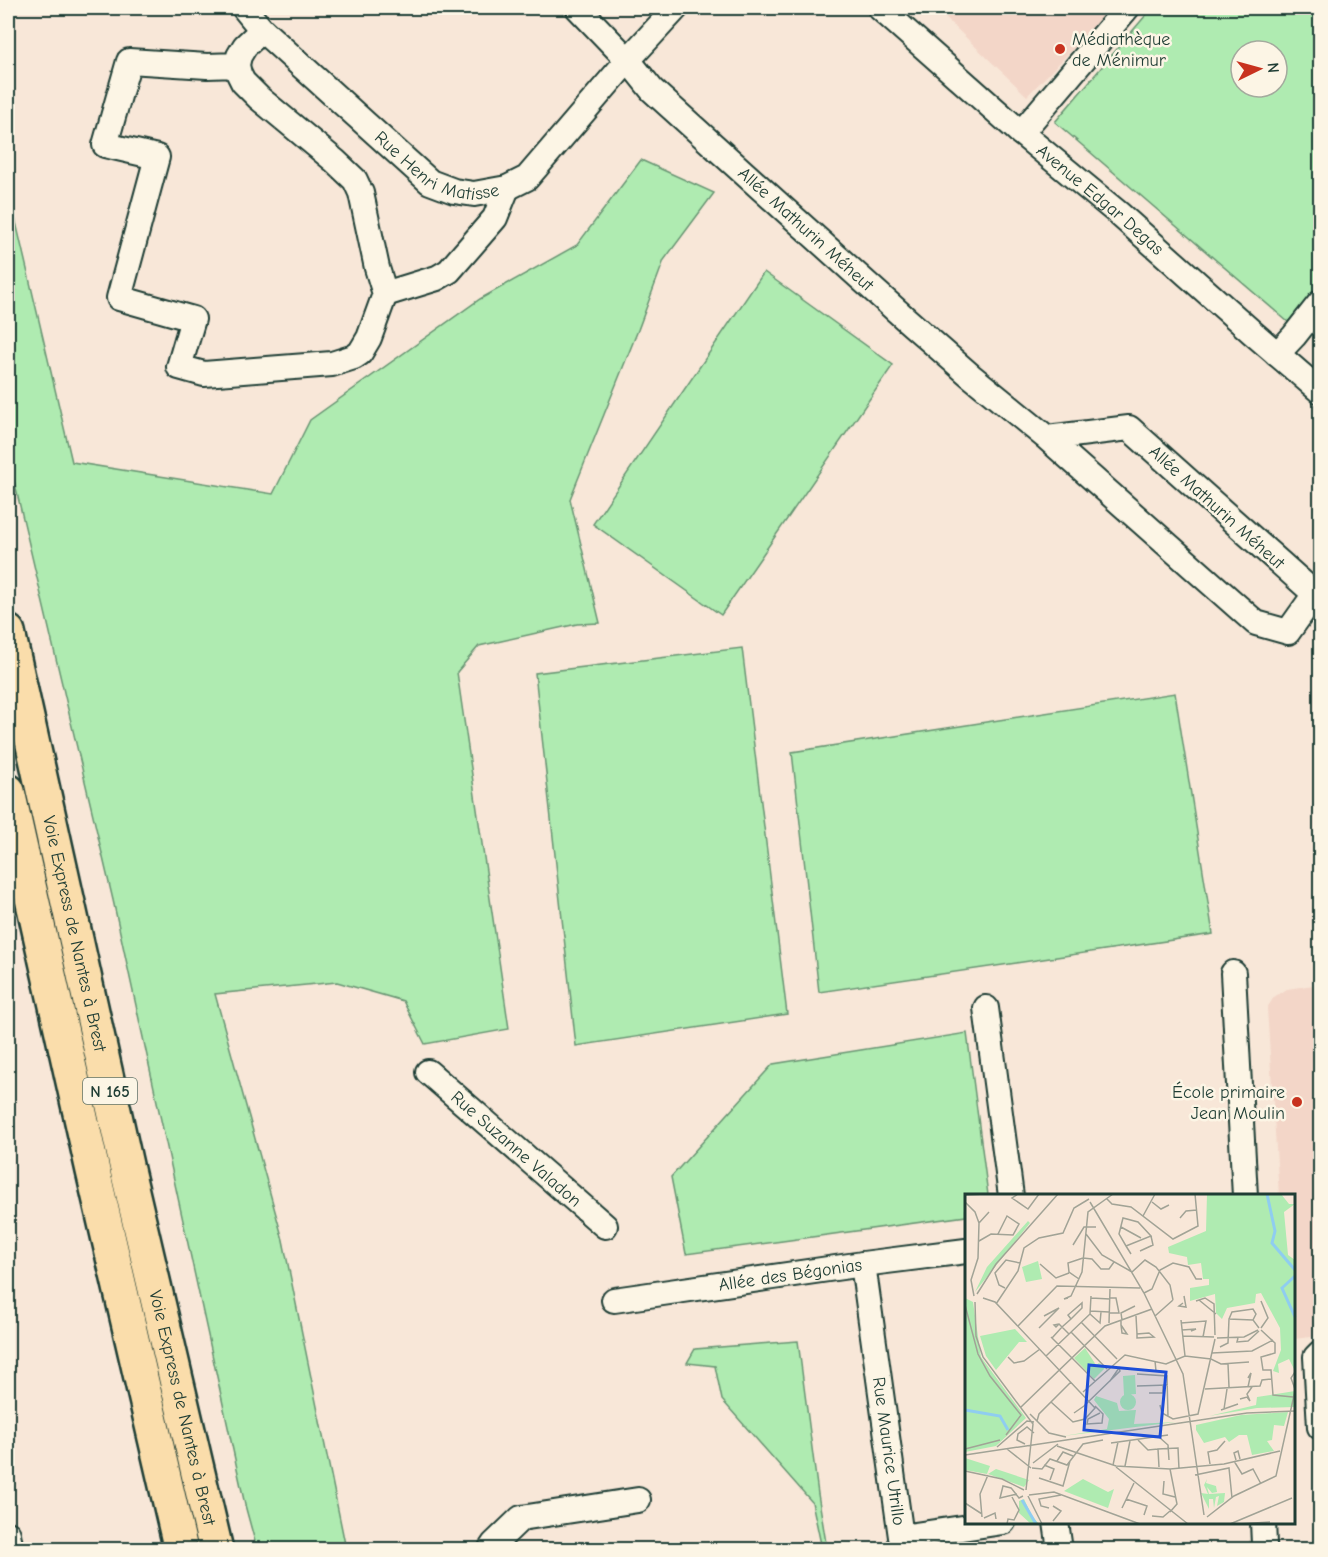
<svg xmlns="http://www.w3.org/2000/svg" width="1328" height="1557" font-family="'Comic Neue',sans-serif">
<rect width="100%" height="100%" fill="#f8e7d8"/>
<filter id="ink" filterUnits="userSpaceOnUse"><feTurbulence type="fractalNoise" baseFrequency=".0167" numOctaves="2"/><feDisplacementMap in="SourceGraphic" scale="12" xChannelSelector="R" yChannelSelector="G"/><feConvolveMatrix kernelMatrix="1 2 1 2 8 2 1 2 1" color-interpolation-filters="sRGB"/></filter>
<g filter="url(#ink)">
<g fill="#f3d6c8">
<path d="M 935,8 L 1113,8 L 1027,96 Z"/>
<path d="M 1320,984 L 1320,1336 L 1294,1339 L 1294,1196 L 1279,1195 L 1267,1008 L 1274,997 L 1287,989 Z"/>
</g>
<g fill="#afebb1" stroke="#679472" stroke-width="1.5" fill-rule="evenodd">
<path d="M 1152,8 L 1320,8 L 1320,284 L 1288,322 L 1055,122 ZM 1241,51 L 1277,51 L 1277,87 L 1241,87 Z"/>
<path d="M 641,160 L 714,193 L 664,260 L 638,330 L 570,499 L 600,623 L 577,624 L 479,646 L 457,672 L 509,1029 L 425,1044 L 403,1001 L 337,982 L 215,994 L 283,1240 L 346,1549 L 257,1549 L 245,1505 L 113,900 L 8,455 L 8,188 L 72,462 L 273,494 L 310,420 L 480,299 L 577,245 Z"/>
<path d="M 764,272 L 893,365 L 721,615 L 593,524 Z"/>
<path d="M 742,648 L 787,1014 L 576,1046 L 535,673 Z"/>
<path d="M 1175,693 L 1213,934 L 819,992 L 792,752 Z"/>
<path d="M 967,1033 L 988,1195 L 966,1196 L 966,1216 L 686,1254 L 671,1177 L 773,1064 Z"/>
<path d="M 798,1341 L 818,1494 L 827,1549 L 822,1549 L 812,1502 L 722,1400 L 715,1366 L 687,1363 L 695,1349 Z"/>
</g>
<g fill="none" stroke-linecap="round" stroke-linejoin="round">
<defs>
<g id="minor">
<path id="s1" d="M 244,8 L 262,30 L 430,182 L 454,191 L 474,194 L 507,188 L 527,178 L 628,60 L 676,8"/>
<path id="s2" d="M 578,8 L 628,60 L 652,90 L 907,320 L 971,376 L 1047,438 L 1256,623 L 1288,632 L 1315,594 L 1129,428 L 1047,438"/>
<path id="s3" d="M 880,8 L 1021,133 L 1118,213 L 1254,334 L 1320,391"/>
<path d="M 237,65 L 207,66 L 129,61 L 105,145 L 157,157 L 119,298 L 193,319 L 179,367 L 204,374 L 332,364 L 354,357 L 360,353 L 369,338 L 385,294 L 377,268 L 361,193 L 355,180 L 335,161 L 259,98 L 243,82 L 239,74 L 237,65 L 239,56 L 245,46 L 262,30"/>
<path d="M 1021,133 L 1127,8"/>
<path d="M 385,294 L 437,278 L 449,271 L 495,218 L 507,188"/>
<path d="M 1277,354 L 1294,336 L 1320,303"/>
<path d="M 1233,973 L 1245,1196"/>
<path d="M 986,1008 L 1011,1196"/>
<path id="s4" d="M 428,1072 L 605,1226"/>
<path id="s5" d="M 863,1264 L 901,1537 L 1003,1522"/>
<path id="s6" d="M 614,1300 L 863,1264 L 966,1251"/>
<path d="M 1320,1353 L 1316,1357 L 1320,1427"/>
<path d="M 1056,1522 L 1060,1550"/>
<path d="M 8,1534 L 11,1550"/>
<path d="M 490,1550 L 494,1544 L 521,1518 L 638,1500"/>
<path d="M 1263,1550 L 1264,1544 L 1263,1522"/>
</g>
<g id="trunk">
<path id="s7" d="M 8,632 L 128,1174 L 216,1550"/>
<path d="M 8,791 L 93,1171 L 181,1550"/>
</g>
</defs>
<use href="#minor" stroke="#1f3d34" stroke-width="28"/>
<use href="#trunk" stroke="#1f3d34" stroke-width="38"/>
<use href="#minor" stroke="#fcf5e5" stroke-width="24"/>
<use href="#trunk" stroke="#faddab" stroke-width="33"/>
</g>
</g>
<g fill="#c8321e" stroke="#fcf5e5" stroke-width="2">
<circle cx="1060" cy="49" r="6"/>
<circle cx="1297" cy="1102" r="6"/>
</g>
<g text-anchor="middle" stroke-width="5" stroke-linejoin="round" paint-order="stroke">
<rect fill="#fcf5e5" stroke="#617469" stroke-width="1.5" x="83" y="1078" width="54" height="26" rx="4.5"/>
<g font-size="16" font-weight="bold" fill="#1f3d34">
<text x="110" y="1097">N 165</text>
</g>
<g font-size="18" fill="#1f3d34" stroke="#fcf5e5" text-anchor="start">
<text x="1072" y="45">Médiathèque<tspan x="1072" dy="21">de Ménimur</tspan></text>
<text x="1285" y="1098" text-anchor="end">École primaire<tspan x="1285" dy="21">Jean Moulin</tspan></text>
</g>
<g font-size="18" fill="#1f3d34" stroke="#fcf5e5">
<text dy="6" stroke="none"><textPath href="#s1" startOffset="255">Rue Henri Matisse</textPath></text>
<text dy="6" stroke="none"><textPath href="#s3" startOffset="292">Avenue Edgar Degas</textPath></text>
<text dy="6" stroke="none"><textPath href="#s2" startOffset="318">Allée Mathurin Méheut</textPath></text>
<text transform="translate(1217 507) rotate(42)" y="6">Allée Mathurin Méheut</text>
<text dy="6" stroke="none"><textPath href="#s7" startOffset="309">Voie Express de Nantes à Brest</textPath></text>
<text dy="6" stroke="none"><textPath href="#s4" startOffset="117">Rue Suzanne Valadon</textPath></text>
<text dy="6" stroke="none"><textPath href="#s6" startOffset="178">Allée des Bégonias</textPath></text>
<text dy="6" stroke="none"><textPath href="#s7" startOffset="795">Voie Express de Nantes à Brest</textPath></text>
<text dy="6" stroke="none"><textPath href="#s5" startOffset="189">Rue Maurice Utrillo</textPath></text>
</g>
</g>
<g transform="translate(965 1194)">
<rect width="330" height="330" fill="#f8e7d8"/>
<path d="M 242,0 L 316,0 L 324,10 L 330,10 L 319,18 L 323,61 L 330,66 L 330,177 L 324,165 L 313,170 L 314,179 L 308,177 L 316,156 L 315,134 L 296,99 L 291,100 L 290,109 L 262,114 L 257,125 L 251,119 L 250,100 L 225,107 L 225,94 L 244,91 L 244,85 L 238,85 L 236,69 L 223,71 L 222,63 L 204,59 L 203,53 L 241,37 ZM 63,27 L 65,29 L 10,98 L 22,73 ZM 73,67 L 77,85 L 61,88 L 57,73 ZM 0,104 L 8,108 L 16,163 L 61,224 L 31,252 L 0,258 ZM 50,135 L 62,148 L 54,148 L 31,176 L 21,162 L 15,142 ZM 120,154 L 131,171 L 134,169 L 140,174 L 129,185 L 109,164 ZM 170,181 L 171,200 L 159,201 L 158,182 ZM 330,197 L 330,213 L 292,214 L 244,222 L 291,211 L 292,203 ZM155 208a8 8 0 1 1 16 0a8 8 0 1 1-16 0ZM 131,202 L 152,209 L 154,217 L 171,216 L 169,230 L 211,228 L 98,242 L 142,235 L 144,225 L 129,206 ZM 323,218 L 319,232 L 309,231 L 307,246 L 302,247 L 309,257 L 287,261 L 282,241 L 274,241 L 264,248 L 260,243 L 239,249 L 231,236 L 231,231 L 276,221 ZM 0,264 L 25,272 L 22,280 L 0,276 ZM 31,275 L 64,286 L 59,293 L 23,280 ZM 118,285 L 143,298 L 149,295 L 143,314 L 99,297 ZM 242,285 L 241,289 L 251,292 L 252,298 L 247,299 L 242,293 L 244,300 L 260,299 L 259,308 L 252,312 L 254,302 L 251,303 L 249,314 L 248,305 L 244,305 L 244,315 L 236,299 L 243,300 L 239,291 ZM 59,305 L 67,322 L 74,330 L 66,330 L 54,319 L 54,307 Z" fill="#afebb1"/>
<path fill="none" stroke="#8fcdf0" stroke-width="3" d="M 302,0 L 310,37 L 307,49 L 330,76M 330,82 L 317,94 L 330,123M 0,216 L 35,222 L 43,236M 57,306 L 71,330"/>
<path fill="none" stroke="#a1a396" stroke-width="1.5" d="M 53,0 L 47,4 L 63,15 L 74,0M 0,1 L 20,0M 142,5 L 147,10 L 166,13 L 208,45 L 233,32 L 230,0M 0,8 L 10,18 L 14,29M 125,8 L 179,99 L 218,180 L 239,321M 187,8 L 196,15 L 204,11M 178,22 L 190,0M 215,24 L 221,17 L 232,16M 156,33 L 176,44M 121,40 L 137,61 L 167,78M 14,47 L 26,40 L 48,41 L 54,30 L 42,22 L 33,40M 108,51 L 119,33 L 131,33 L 127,33M 161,52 L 186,42 L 173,28 L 158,24 L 154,40 L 161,52 L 166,60M 175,57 L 188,51 L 186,42M 118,64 L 127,65 L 136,75 L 144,75 L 149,68M 75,70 L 91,84 L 104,79M 167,78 L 180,66 L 191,73 L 205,91 L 208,106M 114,85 L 104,78 L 103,69 L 118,64M 40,94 L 34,91 L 30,79 L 41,66 L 55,69M 179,99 L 187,95 L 195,76 L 208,69 L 224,73 L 231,85 L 237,85M 12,100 L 31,70 L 93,0M 9,102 L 6,86 L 13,64 L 14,29 L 24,18M 18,104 L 30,108 L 130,214 L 120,225 L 108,228 L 86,208M 103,104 L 99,105 L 106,102 L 117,78 L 123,18 L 148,0M 126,104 L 145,105M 234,106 L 251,120M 231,107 L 240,104 L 249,110 L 250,141M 10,108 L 11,142 L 18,163 L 68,230 L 61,296M 218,109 L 214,112 L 221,113 L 219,102M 31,110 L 53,77 L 59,54 L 74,44 L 98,39 L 109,14 L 124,5M 0,111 L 13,160 L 25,182 L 56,221 L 41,241M 125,117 L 144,118M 144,119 L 154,119 L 151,104 L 145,104M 125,120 L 135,129 L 136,118M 171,122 L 172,140M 190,122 L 208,106M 156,126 L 156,131 L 157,139 L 162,140 L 156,131M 157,126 L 156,119 L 170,112M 216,126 L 220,162M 288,126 L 264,125 L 267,118 L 288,115 L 291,120 L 288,126 L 294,134M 116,128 L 152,165M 144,129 L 145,95M 216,129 L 241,127 L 238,143M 94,130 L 89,131 L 91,133 L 94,130 L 104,140M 53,132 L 92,92 L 175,94M 74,134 L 94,114 L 79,122M 296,134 L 303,124 L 296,107M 217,136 L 231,135 L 226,137M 296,136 L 310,149 L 310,159 L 296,163 L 298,176 L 306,176 L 308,201 L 328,203M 106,138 L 142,175M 184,139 L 189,143 L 172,144 L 172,140 ZM 218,142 L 249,143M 86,143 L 130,187M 87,144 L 97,133 L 106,125 L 117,114 L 117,109 L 103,121 L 106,125M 252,144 L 279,143 L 293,136M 273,144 L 272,148 L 283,147 L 294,137M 255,153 L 263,149 L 264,125M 247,159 L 287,157 L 308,146M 81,162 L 125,120 L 126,102M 43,163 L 49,169 L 59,167 L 75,155M 190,167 L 191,177 L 200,178M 263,170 L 264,193M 330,178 L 326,184 L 330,195M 172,180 L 202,182 L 203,223M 283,184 L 286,179 L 283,193M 172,192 L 203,191M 240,195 L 295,192 L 297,186 L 306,185M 118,198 L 160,161 L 201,170 L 220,162 L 246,165 L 256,170 L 284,168M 184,199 L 198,199 L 198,191M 275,205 L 282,203 L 285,207 L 282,200 L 287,193M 195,211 L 197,219 L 208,225 L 233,220 L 250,145M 130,212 L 138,220 L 137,229 L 122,230 L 123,225 L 135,219M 56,213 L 140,132 L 187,115M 259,215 L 262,195M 256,216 L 273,210M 109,219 L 119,212 L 155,177 L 154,174 L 145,187M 65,220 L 84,239 L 101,243M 72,227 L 74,220 L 106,188M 194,243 L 203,251 L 204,266M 173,246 L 183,256 L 193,255M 146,249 L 203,241M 60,250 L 52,246 L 53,240 L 62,233 L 69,239M 92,252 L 151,272 L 205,275 L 259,270 L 315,257M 32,253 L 62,227 L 69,228M 0,255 L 35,246M 42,255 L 66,274M 0,261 L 282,219 L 330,217M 271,266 L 269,259 L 273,257 L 275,265M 92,267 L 98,258 L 108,262M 269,267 L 277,280 L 288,275 L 296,290M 68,269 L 93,250M 245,270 L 243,258 L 252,256 L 260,247M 79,271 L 89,275 L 85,286M 148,271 L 153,248M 160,272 L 165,247M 151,273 L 223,330M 194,273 L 193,255 L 213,254 L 214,275M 67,274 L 77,275 L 85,265 L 102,271 L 118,250 L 138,246M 205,275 L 212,310 L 205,318M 0,277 L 37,285 L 59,296M 230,281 L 264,274 L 267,304M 74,284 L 98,292 L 105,267M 199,287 L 198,300 L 210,303M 52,300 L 35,304 L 38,292 L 46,294 L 47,295 L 54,304 L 58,302M 64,301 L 89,298 L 175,330M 63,302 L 77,330M 161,305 L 182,312 L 179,321M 0,309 L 17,320M 84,314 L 76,312 L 74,305 L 96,301M 157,314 L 169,289M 187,322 L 198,323 L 205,317M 17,323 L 15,300 L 23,281M 242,323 L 269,302 L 311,282 L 330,197M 19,324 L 30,319 L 31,325M 88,327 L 96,317 L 88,312M 42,330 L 43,325 L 49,326 L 54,316 L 47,303M 265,330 L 327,304M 273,330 L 305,328"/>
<path fill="#1d4ed8" fill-opacity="0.15" stroke="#1d4ed8" stroke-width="3" d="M 124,171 L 201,178 L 195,243 L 119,236 Z"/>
<rect width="330" height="330" fill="none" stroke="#1f3d34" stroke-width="3"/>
</g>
<rect width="1328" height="1557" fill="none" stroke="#fcf5e5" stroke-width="30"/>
<rect x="15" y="15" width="1298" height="1527" fill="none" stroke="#1f3d34" stroke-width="2" filter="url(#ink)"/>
<g transform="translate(1259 69) rotate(85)"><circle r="28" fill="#fcf5e5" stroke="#a4ab9e" stroke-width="1.5"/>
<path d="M0-4.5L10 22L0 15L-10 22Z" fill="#c8321e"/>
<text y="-9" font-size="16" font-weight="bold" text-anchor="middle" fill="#1f3d34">N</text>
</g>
</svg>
